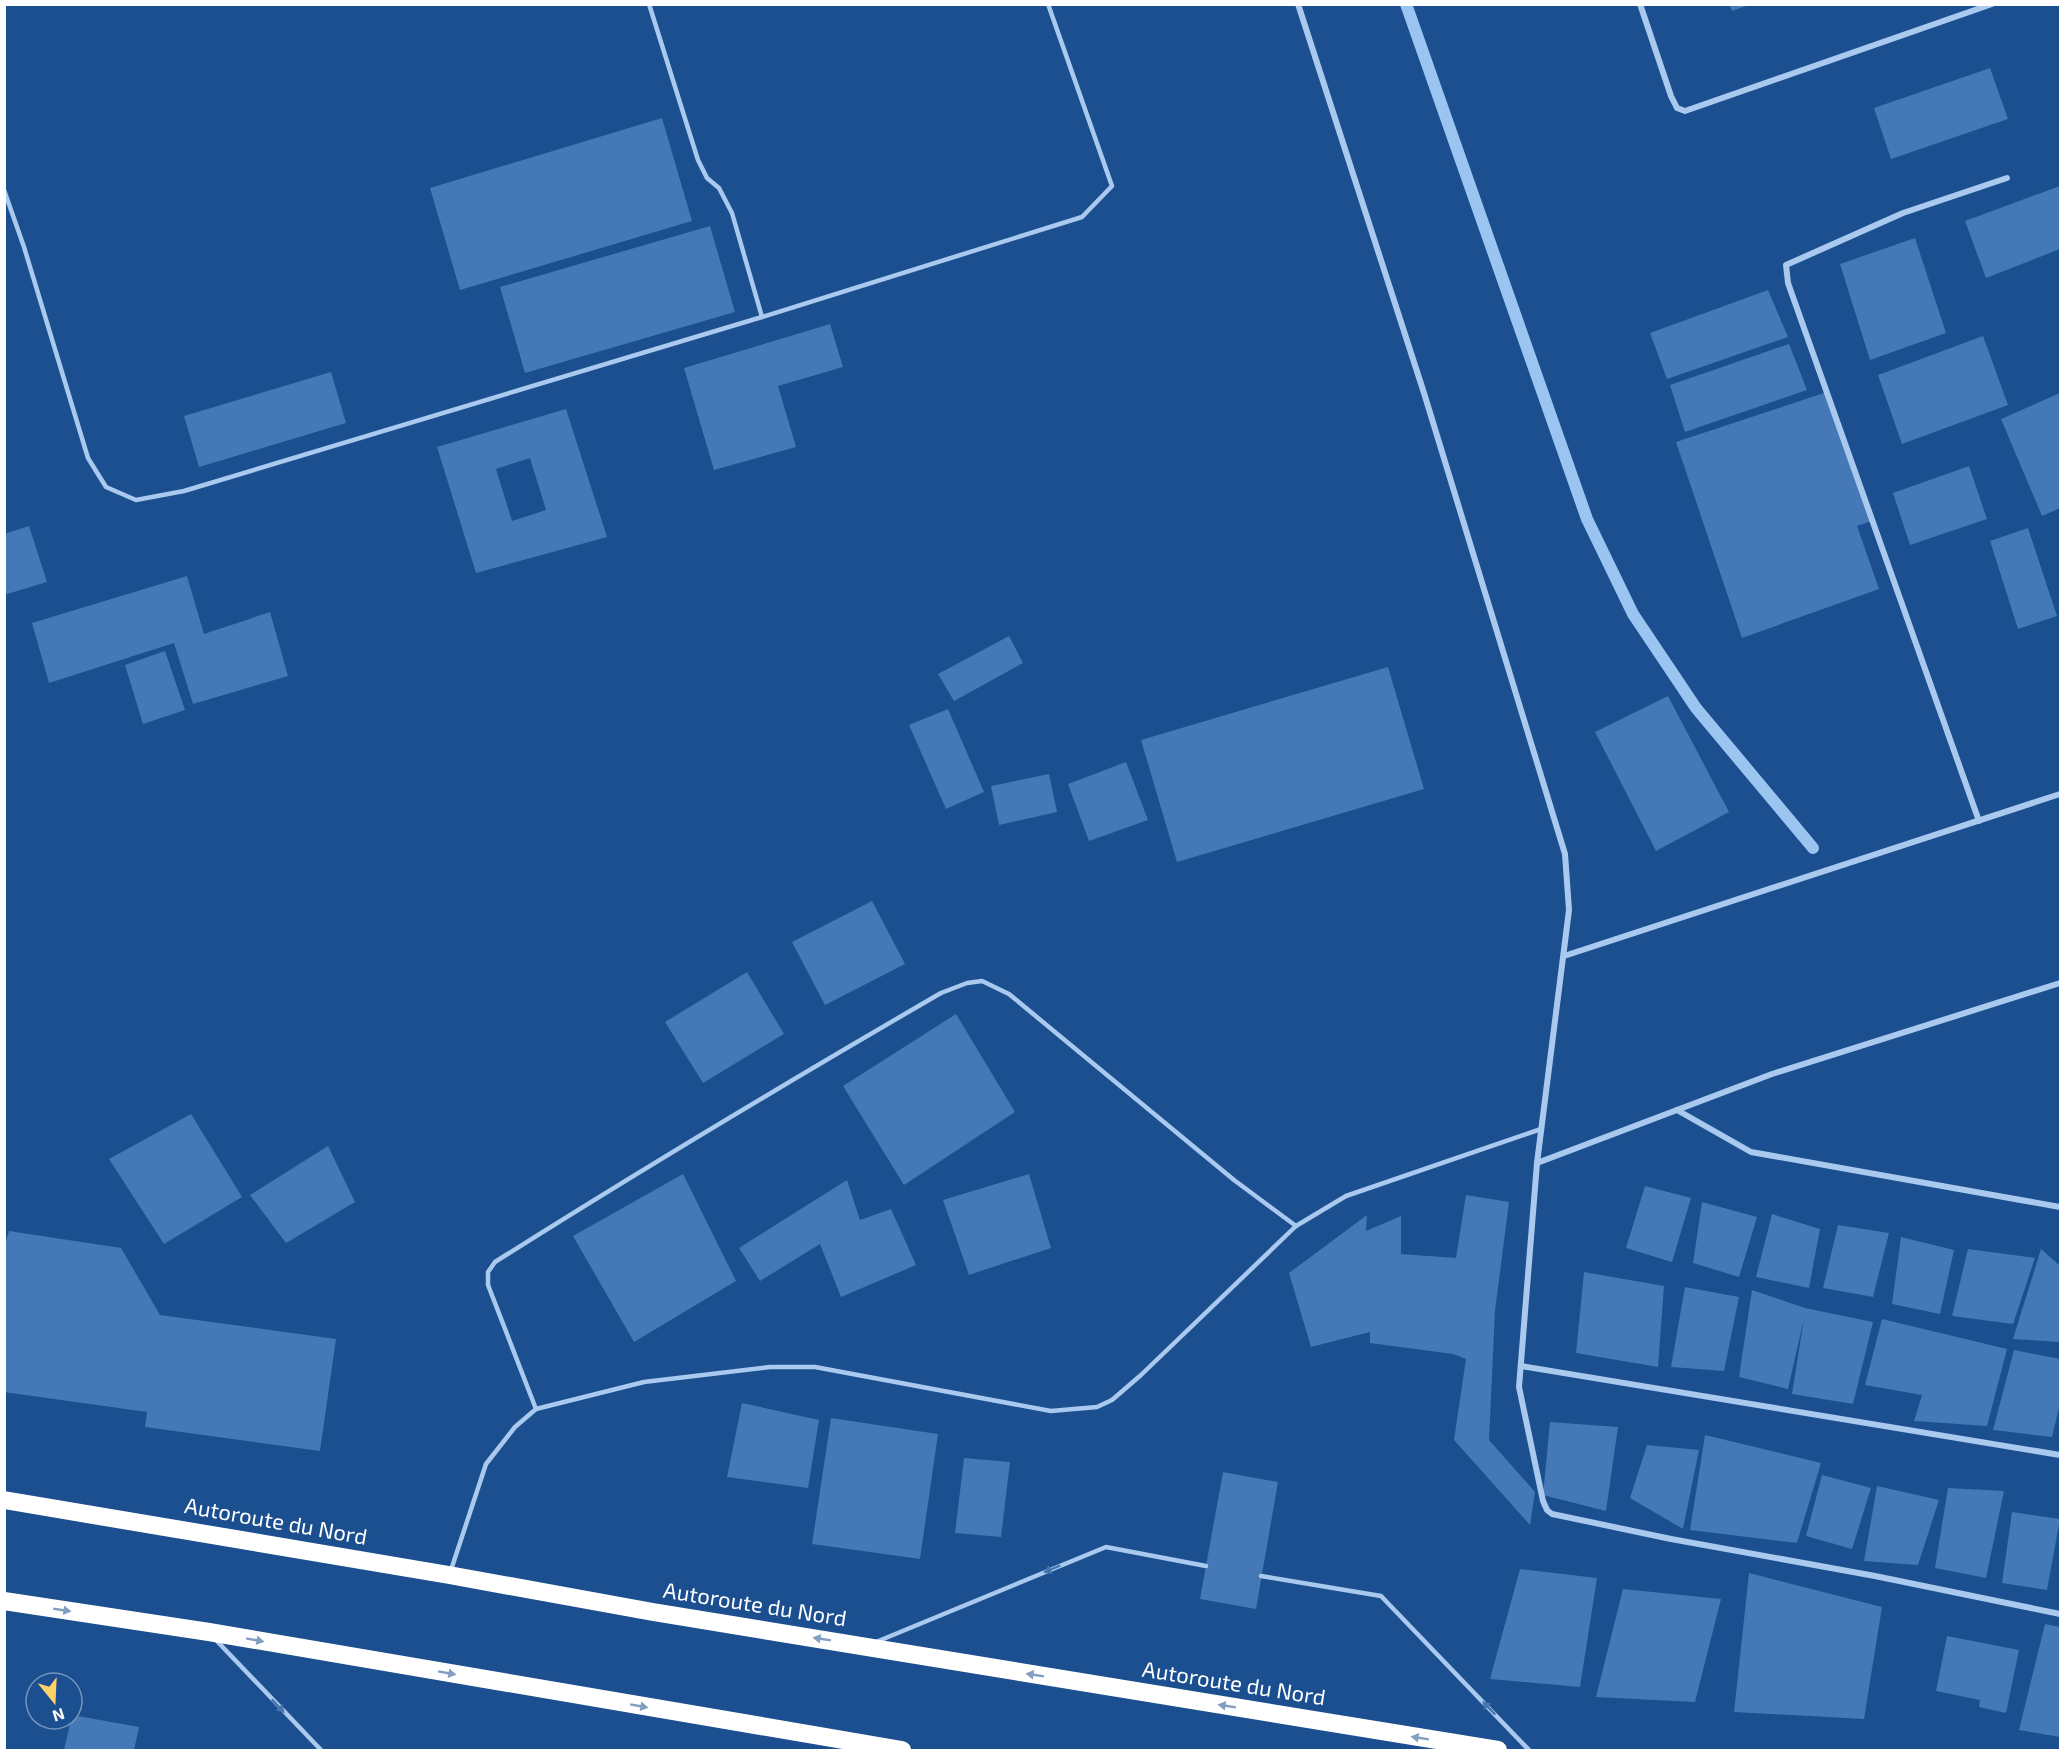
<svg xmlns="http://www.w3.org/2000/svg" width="2065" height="1755" font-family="'Exo 2',sans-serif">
<rect width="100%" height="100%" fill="#1b4f8f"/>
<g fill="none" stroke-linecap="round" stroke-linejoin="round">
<path stroke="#9cc4f0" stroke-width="12" d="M 1406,4 L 1587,519 L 1633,614 L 1696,708 L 1813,848"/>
</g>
<g fill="#4478b7" fill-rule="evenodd">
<path d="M 1729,4 L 1749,4 L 1749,5 L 1732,11 Z"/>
<path d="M 1990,68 L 2008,119 L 1891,159 L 1874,108 Z"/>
<path d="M 662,118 L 692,221 L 460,290 L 430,188 Z"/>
<path d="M 2060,186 L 2060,249 L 1986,278 L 1965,221 Z"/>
<path d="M 710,226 L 735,312 L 525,373 L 500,287 Z"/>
<path d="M 1915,238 L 1946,333 L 1870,360 L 1840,264 Z"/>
<path d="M 1768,290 L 1788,337 L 1667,379 L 1650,333 Z"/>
<path d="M 830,324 L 843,367 L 778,386 L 796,447 L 714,470 L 684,368 Z"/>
<path d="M 1983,336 L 2008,405 L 1902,444 L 1878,375 Z"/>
<path d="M 1789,344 L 1807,390 L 1685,432 L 1670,385 Z"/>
<path d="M 331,372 L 346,423 L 199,467 L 184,416 Z"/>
<path d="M 1827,392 L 1872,521 L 1857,526 L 1879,589 L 1742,638 L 1676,442 Z"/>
<path d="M 2060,393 L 2060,508 L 2042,516 L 2001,419 Z"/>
<path d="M 566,409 L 607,537 L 476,573 L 437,447 ZM 530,458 L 546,510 L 512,521 L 496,469 Z"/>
<path d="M 1969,466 L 1987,519 L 1910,545 L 1893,493 Z"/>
<path d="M 29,526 L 47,582 L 4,595 L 4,534 Z"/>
<path d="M 2028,528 L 2057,616 L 2018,629 L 1990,541 Z"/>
<path d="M 187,576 L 204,634 L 270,612 L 288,676 L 193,704 L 174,643 L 49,683 L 32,623 Z"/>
<path d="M 1009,636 L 1023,663 L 954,701 L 938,674 Z"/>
<path d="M 165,651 L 185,710 L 143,724 L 125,665 Z"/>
<path d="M 1388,667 L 1424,789 L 1177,862 L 1141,740 Z"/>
<path d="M 1668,696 L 1729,812 L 1656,851 L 1595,732 Z"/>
<path d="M 948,709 L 984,792 L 946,809 L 909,725 Z"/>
<path d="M 1126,762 L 1148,820 L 1089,841 L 1068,784 Z"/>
<path d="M 1049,774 L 1057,812 L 999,825 L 991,786 Z"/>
<path d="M 872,901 L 905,964 L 825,1005 L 792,942 Z"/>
<path d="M 747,972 L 784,1034 L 703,1083 L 665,1022 Z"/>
<path d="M 956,1014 L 1015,1112 L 904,1185 L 843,1086 Z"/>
<path d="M 191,1114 L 242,1197 L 164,1244 L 109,1159 Z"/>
<path d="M 328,1146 L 355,1202 L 286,1243 L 250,1195 Z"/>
<path d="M 683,1174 L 736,1281 L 634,1342 L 573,1236 Z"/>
<path d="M 1029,1174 L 1051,1248 L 969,1275 L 943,1200 Z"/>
<path d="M 847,1180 L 860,1220 L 891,1209 L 916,1265 L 841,1297 L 820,1244 L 760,1281 L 739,1248 Z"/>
<path d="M 1645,1186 L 1691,1198 L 1672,1262 L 1626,1248 Z"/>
<path d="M 1466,1195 L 1509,1202 L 1495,1311 L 1489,1440 L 1535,1492 L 1530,1525 L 1454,1440 L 1466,1359 L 1453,1354 L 1370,1343 L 1370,1332 L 1311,1347 L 1289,1273 L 1367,1215 L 1366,1231 L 1401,1216 L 1401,1254 L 1456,1258 Z"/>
<path d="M 1702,1202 L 1757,1217 L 1739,1277 L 1693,1263 Z"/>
<path d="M 1772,1214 L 1820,1229 L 1809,1288 L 1756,1277 Z"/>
<path d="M 1838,1225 L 1889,1233 L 1873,1297 L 1823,1288 Z"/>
<path d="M 9,1231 L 121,1248 L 160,1315 L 336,1339 L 320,1451 L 145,1427 L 147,1412 L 4,1392 L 4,1248 Z"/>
<path d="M 1901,1237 L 1954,1250 L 1940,1314 L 1892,1304 Z"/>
<path d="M 1968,1249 L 2035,1258 L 2013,1324 L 1952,1316 Z"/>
<path d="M 2041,1249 L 2060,1266 L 2060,1342 L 2013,1339 Z"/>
<path d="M 1584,1272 L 1664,1286 L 1658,1367 L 1576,1353 Z"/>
<path d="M 1685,1287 L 1739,1297 L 1724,1371 L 1671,1367 Z"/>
<path d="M 1752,1290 L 1805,1308 L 1873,1322 L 1853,1404 L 1792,1394 L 1804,1318 L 1788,1389 L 1739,1377 Z"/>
<path d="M 1882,1319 L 2007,1349 L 1987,1426 L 1914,1421 L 1922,1395 L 1865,1385 Z"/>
<path d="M 2014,1350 L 2060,1359 L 2060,1403 L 2052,1437 L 1993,1430 Z"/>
<path d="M 742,1403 L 819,1420 L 808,1488 L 727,1477 Z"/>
<path d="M 831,1418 L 938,1434 L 920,1559 L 812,1544 Z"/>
<path d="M 1550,1422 L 1618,1427 L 1606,1511 L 1543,1495 Z"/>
<path d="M 1705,1435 L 1821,1463 L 1797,1543 L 1690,1530 Z"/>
<path d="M 1647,1445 L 1699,1450 L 1683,1529 L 1630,1498 Z"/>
<path d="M 964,1458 L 1010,1462 L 1001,1537 L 955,1533 Z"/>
<path d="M 1223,1472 L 1278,1482 L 1256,1609 L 1200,1599 Z"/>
<path d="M 1822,1475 L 1871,1488 L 1852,1549 L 1806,1536 Z"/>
<path d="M 1877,1486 L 1939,1500 L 1918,1565 L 1864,1561 Z"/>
<path d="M 1948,1488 L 2004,1491 L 1986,1578 L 1935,1568 Z"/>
<path d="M 2012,1512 L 2060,1519 L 2047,1590 L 2002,1583 Z"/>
<path d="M 1520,1569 L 1597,1578 L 1580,1687 L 1490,1679 Z"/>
<path d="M 1749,1573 L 1882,1607 L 1864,1719 L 1734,1712 Z"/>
<path d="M 1623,1589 L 1721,1599 L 1695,1702 L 1596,1697 Z"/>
<path d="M 2045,1624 L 2060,1627 L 2060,1737 L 2019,1730 Z"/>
<path d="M 1947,1636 L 2019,1650 L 2006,1713 L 1979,1707 L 1980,1700 L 1936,1691 Z"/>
<path d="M 72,1715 L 139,1727 L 134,1750 L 64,1750 Z"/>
</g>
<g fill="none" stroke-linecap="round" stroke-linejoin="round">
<g stroke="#a9c9ee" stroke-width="4.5">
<path d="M 649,4 L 698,160 L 707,178 L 719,188 L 732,213 L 762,317"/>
<path d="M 4,190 L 24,247 L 88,458 L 106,487 L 136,500 L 184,491 L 762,317 L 1082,217 L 1112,186 L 1048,4"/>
<path d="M 536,1409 L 488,1285 L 488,1272 L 495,1262 C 642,1169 791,1080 941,993 L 967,983 L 982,981 L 1009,994 L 1234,1180 L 1296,1226"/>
<path d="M 451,1570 L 486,1464 L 515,1427 L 536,1409 L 644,1382 L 770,1367 L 815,1367 L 1051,1411 L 1097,1407 L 1112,1400 L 1141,1375 L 1296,1226 L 1346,1196 L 1541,1129"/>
<path d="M 1261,1576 L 1381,1596 L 1529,1750"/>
<path d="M 215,1639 L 321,1750"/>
<path d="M 876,1642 L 1106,1547 L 1206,1566"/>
</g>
<g stroke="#a9c9ee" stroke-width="6">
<path d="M 1298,4 L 1424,393 L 1565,854 L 1569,910 L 1537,1163 L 1519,1387 L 1543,1501 L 1547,1510 L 1552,1514 L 1671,1539 L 1875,1576 L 2060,1614"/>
<path d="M 1640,4 L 1671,96 L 1677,108 L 1685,111 L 1992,4"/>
<path d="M 1979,821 L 1788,283 L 1786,265 L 1903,213 L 2007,178"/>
<path d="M 1564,956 L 2060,794"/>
<path d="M 1677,1110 L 1751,1152 L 2060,1207"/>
<path d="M 1537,1163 L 1772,1074 L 2060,983"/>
<path d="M 1521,1366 L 2060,1455"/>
</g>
<g stroke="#fff" stroke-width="18">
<path d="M 4,1500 L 449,1575 L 653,1612 L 1498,1750"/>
<path d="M 4,1601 L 209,1632 L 902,1750"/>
</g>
</g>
<defs><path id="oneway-solid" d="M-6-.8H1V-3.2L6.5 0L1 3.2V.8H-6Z" transform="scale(1.5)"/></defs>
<g fill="#4674ac">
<use href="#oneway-solid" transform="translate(1052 1569) rotate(157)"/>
<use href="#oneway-solid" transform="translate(278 1706) rotate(47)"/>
<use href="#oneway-solid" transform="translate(1489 1708) rotate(-134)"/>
</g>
<g fill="#829ec1">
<use href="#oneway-solid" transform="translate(62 1610) rotate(9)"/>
<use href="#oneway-solid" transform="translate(822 1639) rotate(-171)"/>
<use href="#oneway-solid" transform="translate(255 1640) rotate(10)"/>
<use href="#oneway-solid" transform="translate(447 1673) rotate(10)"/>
<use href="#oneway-solid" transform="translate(1035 1675) rotate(-171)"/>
<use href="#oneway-solid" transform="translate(639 1706) rotate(10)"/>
<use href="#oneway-solid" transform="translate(1227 1706) rotate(-171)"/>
<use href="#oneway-solid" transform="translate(1420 1738) rotate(-171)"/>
</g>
<g text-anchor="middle" stroke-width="4.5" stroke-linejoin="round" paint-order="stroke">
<g font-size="22" fill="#fff" stroke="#1b4f8f">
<text transform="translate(276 1521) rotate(10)" y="8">Autoroute du Nord</text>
<text transform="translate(755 1604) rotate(9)" y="8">Autoroute du Nord</text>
<text transform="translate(1234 1683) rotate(9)" y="8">Autoroute du Nord</text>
</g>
</g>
<rect width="2065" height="1755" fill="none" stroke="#ffffff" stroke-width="12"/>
<g transform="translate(54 1701) rotate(162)"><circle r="28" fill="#1b4f8f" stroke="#7695bc" stroke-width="1.5"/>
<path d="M0-4.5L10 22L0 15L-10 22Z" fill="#ffd166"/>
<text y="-9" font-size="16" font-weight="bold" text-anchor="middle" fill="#ffffff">N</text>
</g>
</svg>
